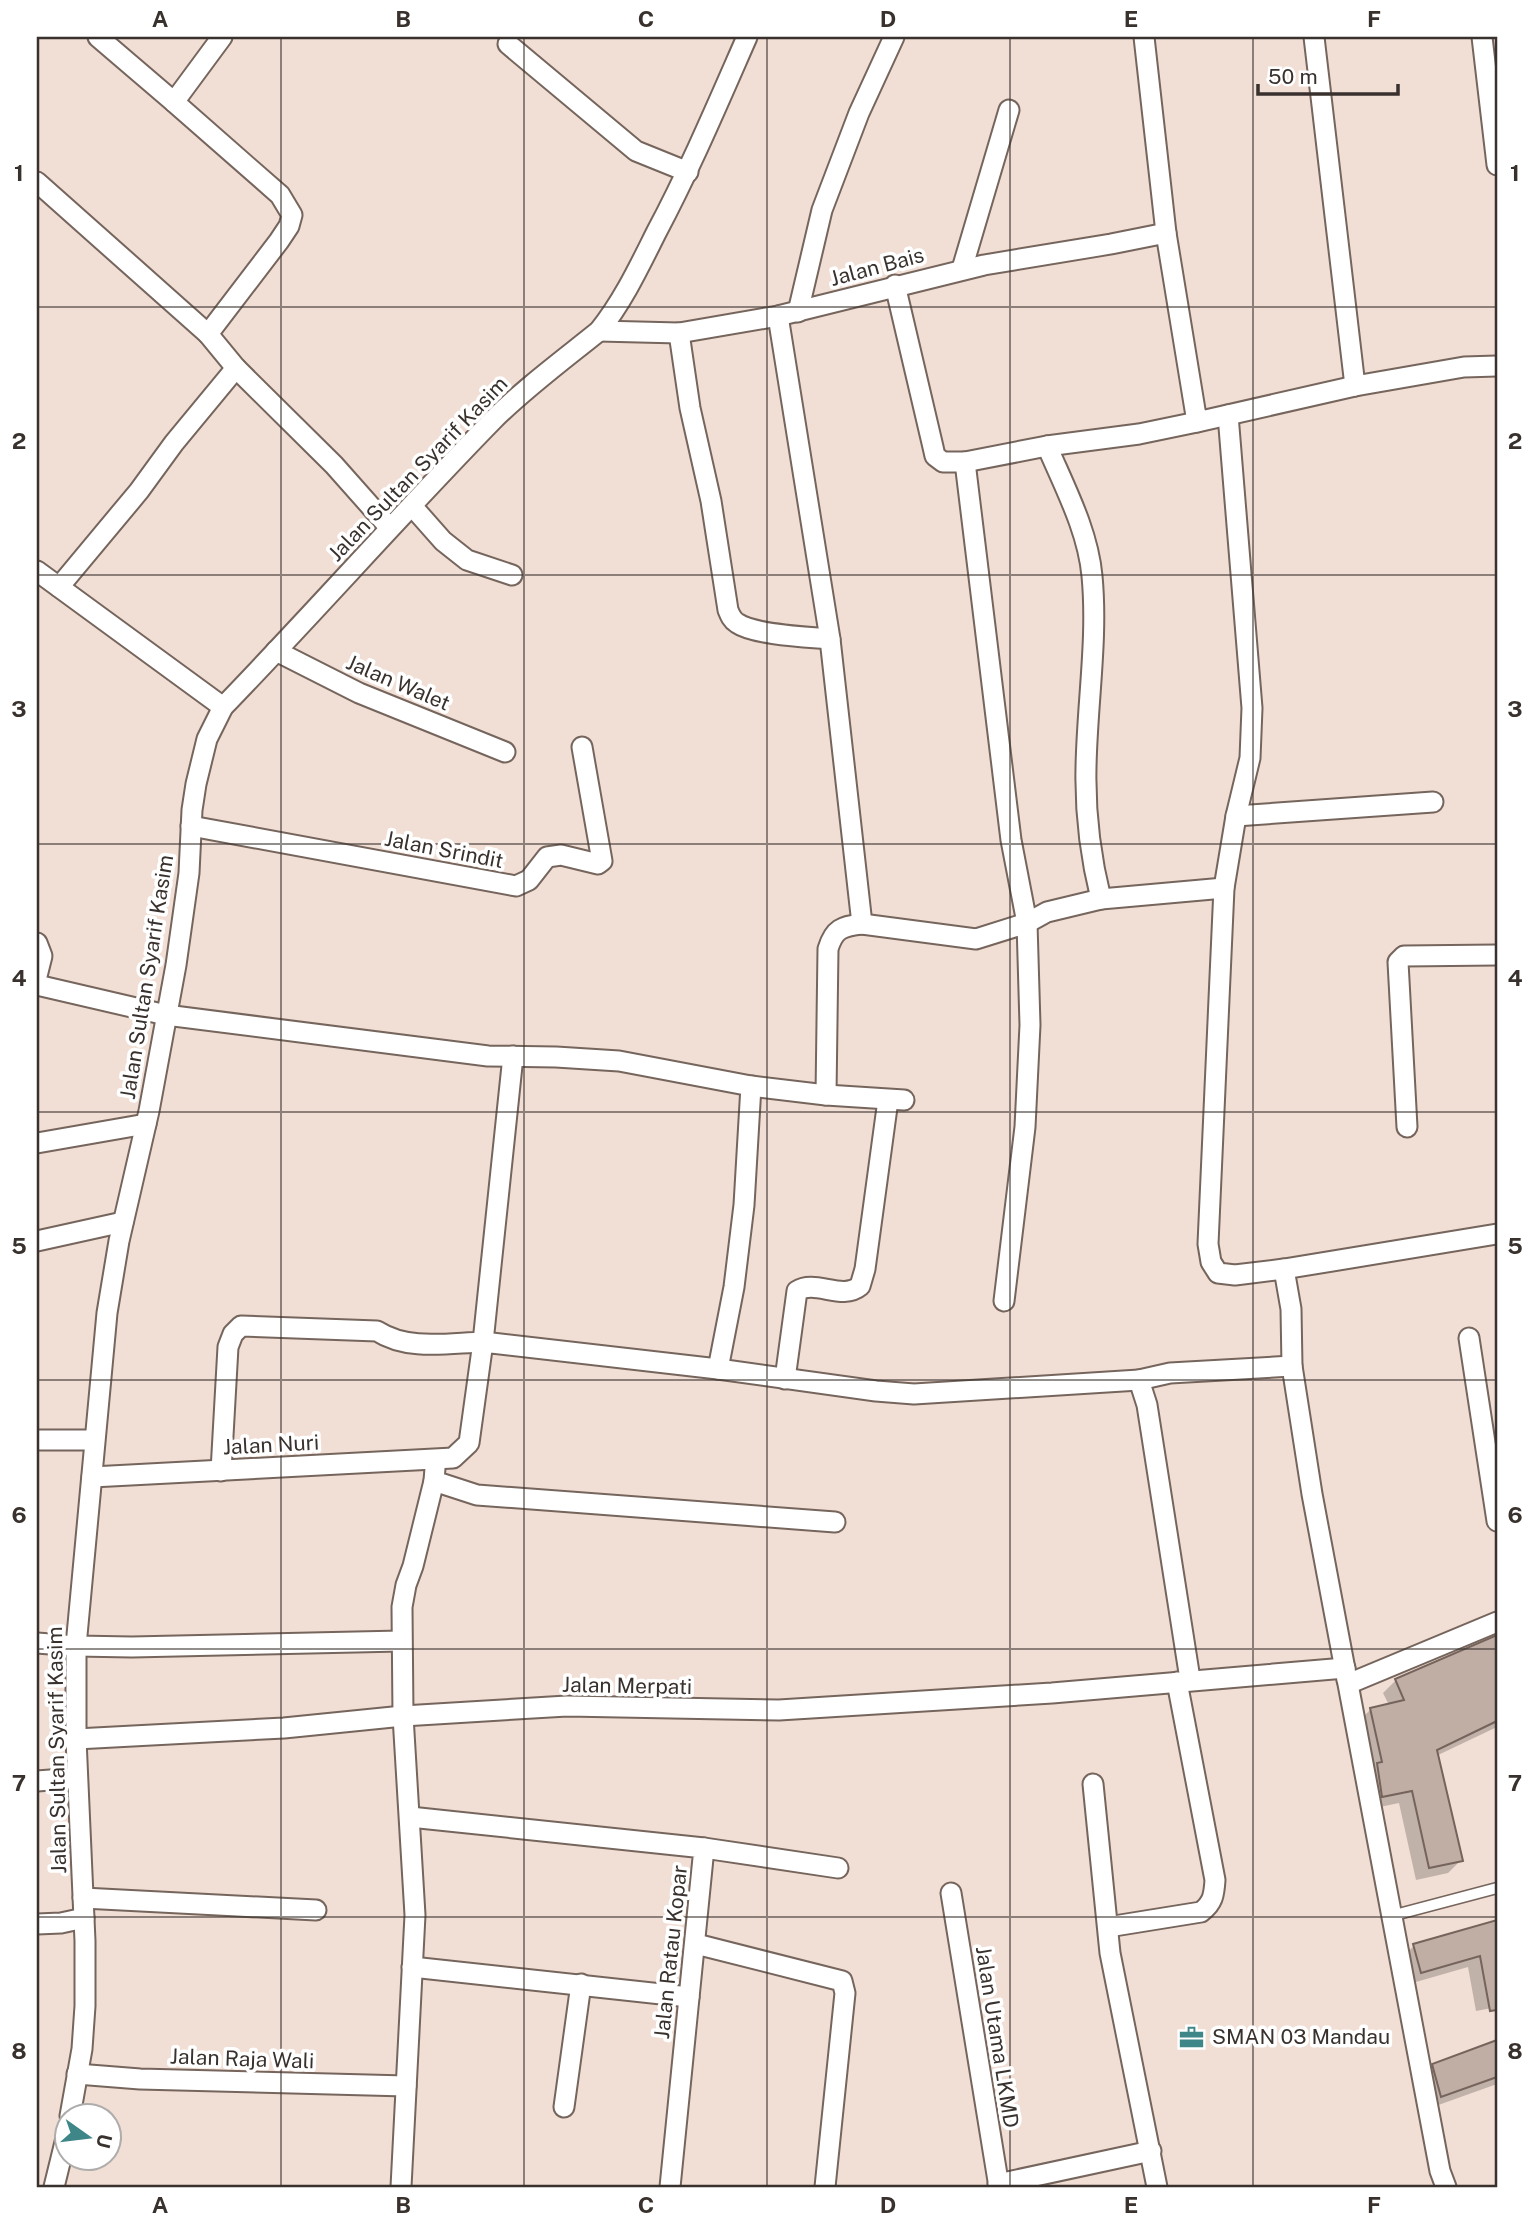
<svg xmlns="http://www.w3.org/2000/svg" width="1534" height="2224" font-family="'Public Sans',sans-serif">
<rect width="100%" height="100%" fill="#f1ded4"/>
<g fill="#0003">
<path d="M 1497,1636 L 1497,1727 L 1436,1756 L 1461,1860 L 1448,1873 L 1416,1880 L 1399,1803 L 1370,1809 L 1358,1722 L 1371,1709 L 1389,1705 L 1383,1693 L 1396,1680 Z"/>
<path d="M 1497,1922 L 1497,2007 L 1476,2011 L 1468,1967 L 1409,1984 L 1401,1958 L 1414,1946 Z"/>
<path d="M 1497,2042 L 1497,2084 L 1430,2108 L 1421,2077 L 1433,2065 Z"/>
</g>
<g fill="#c0aea5" stroke="#75645c" stroke-width="2">
<path d="M 1497,1635 L 1497,1721 L 1437,1750 L 1463,1861 L 1429,1868 L 1412,1791 L 1382,1797 L 1377,1763 L 1382,1762 L 1370,1708 L 1404,1700 L 1395,1679 Z"/>
<path d="M 1497,1920 L 1497,2010 L 1490,2011 L 1480,1956 L 1421,1973 L 1413,1944 Z"/>
<path d="M 1497,2040 L 1497,2077 L 1441,2097 L 1432,2064 Z"/>
</g>
<g fill="none" stroke-linecap="round" stroke-linejoin="round">
<defs>
<path id="lane" d="M 1391,1916 L 1497,1888"/>
<g id="street">
<path d="M 98,37 L 174,102"/>
<path d="M 222,37 L 174,102 L 280,195 L 292,215 L 289,226 L 279,241 L 208,334 L 236,368 L 334,465 L 389,527"/>
<path d="M 1144,37 L 1166,233 L 1197,422 L 1355,386 L 1464,367 L 1497,366"/>
<path d="M 1314,37 L 1355,386"/>
<path d="M 1482,37 L 1497,165"/>
<path d="M 508,44 L 636,151 L 688,172"/>
<path d="M 37,182 L 208,334"/>
<path d="M 962,269 L 1009,110"/>
<path d="M 895,285 L 933,447 L 935,456 L 943,462 L 965,462 L 1047,446 L 1139,434 L 1197,422"/>
<path d="M 798,312 L 822,210 L 859,113 L 894,37"/>
<path d="M 778,316 L 830,639 L 862,924 L 976,939 L 1027,923 L 1047,912 L 1101,899 L 1224,888"/>
<path d="M 599,331 L 679,333 L 778,316 L 984,265 L 1111,244 L 1166,233"/>
<path d="M 679,333 L 690,408 L 711,501 L 728,610 C 730,615 732,620 737,623 C 754,635 808,637 830,639"/>
<path d="M 1228,415 L 1252,708 L 1250,758 L 1236,816 L 1224,888 L 1208,1244 L 1211,1262 L 1218,1273 L 1235,1275 L 1284,1269"/>
<path d="M 1047,446 C 1065,488 1088,531 1092,576 C 1098,639 1087,704 1086,768 C 1085,813 1090,855 1101,899"/>
<path d="M 965,462 L 1011,840 L 1027,923 L 1030,1025 L 1025,1127 L 1004,1301"/>
<path d="M 412,506 L 443,541 L 467,560 L 512,575"/>
<path d="M 37,571 L 223,707"/>
<path d="M 59,587 L 139,491 L 174,443 L 236,368"/>
<path d="M 276,651 L 359,693 L 505,752"/>
<path d="M 1236,816 L 1433,802"/>
<path d="M 191,826 L 516,886 L 529,880 L 547,857 L 561,855 L 598,864 L 602,861 L 582,747"/>
<path d="M 37,943 L 42,956 L 37,976"/>
<path d="M 37,985 L 166,1015 L 488,1056 L 556,1057 L 619,1061 L 751,1086 L 826,1095 L 904,1100"/>
<path d="M 826,1095 L 828,949 C 834,929 842,926 862,924"/>
<path d="M 1407,1127 L 1398,962 L 1404,956 L 1497,955"/>
<path d="M 37,1143 L 146,1124"/>
<path d="M 37,1241 L 123,1222"/>
<path d="M 1469,1338 L 1497,1521"/>
<path d="M 718,1369 L 734,1287 L 744,1205 L 751,1086"/>
<path d="M 785,1379 L 797,1291 C 815,1279 842,1301 860,1286 L 865,1269 L 888,1100"/>
<path d="M 37,1440 L 94,1440"/>
<path d="M 435,1468 L 434,1481 L 477,1495 L 835,1522"/>
<path d="M 221,1471 L 228,1347 L 233,1334 L 241,1326 L 377,1331 C 408,1351 448,1343 483,1342 L 513,1056"/>
<path d="M 92,1477 L 453,1458 L 469,1443 L 483,1342 L 718,1369 L 876,1391 L 914,1394 L 1139,1380"/>
<path d="M 37,1643 L 76,1646 L 132,1647 L 401,1641"/>
<path d="M 1190,1679 L 1147,1405 L 1139,1380 L 1170,1373 L 1292,1366"/>
<path d="M 1347,1680 L 1312,1494 L 1292,1366 L 1291,1309 L 1284,1269 L 1497,1234"/>
<path d="M 76,1739 L 284,1728 L 403,1716 L 567,1706 L 779,1710 L 1052,1693 L 1345,1668"/>
<path d="M 37,1781 L 77,1778"/>
<path d="M 1093,1784 L 1110,1953 L 1157,2187"/>
<path d="M 410,1817 L 704,1848 L 670,2187"/>
<path d="M 704,1848 L 838,1868"/>
<path d="M 951,1893 L 999,2187"/>
<path d="M 83,1898 L 316,1910"/>
<path d="M 37,1924 L 61,1923 L 84,1918"/>
<path d="M 1108,1927 L 1201,1912 C 1213,1903 1214,1895 1215,1880 L 1177,1682"/>
<path d="M 696,1944 L 842,1981 L 845,1993 L 825,2187"/>
<path d="M 412,1967 L 689,1997"/>
<path d="M 77,2074 L 140,2079 L 406,2086"/>
<path d="M 564,2107 L 581,1984"/>
<path d="M 70,2116 L 82,2049 L 85,2006 L 85,1941 L 76,1739 L 76,1646 L 107,1313 L 119,1241 L 149,1111 L 176,965 L 189,873 L 192,810 L 196,784 L 207,739 L 223,707 C 314,613 401,514 493,420 C 525,388 563,360 599,331 C 623,301 639,267 656,233 C 690,169 718,103 747,37"/>
<path d="M 998,2184 L 1151,2151"/>
<path d="M 54,2187 L 66,2138"/>
<path d="M 401,2187 L 415,1915 L 403,1716 L 402,1607 L 406,1585 L 413,1566 L 434,1481"/>
<path d="M 1446,2187 L 1440,2171 L 1348,1684 L 1497,1622"/>
</g>
</defs>
<use href="#lane" stroke="#75655c" stroke-width="13"/>
<use href="#street" stroke="#75655c" stroke-width="23"/>
<use href="#lane" stroke="#fff" stroke-width="10"/>
<use href="#street" stroke="#fff" stroke-width="19"/>
</g>
<path fill="none" stroke="#38312d" stroke-width="2" stroke-opacity="0.55" d="M 281,37 L 281,2187M 524,37 L 524,2187M 767,37 L 767,2187M 1010,37 L 1010,2187M 1253,37 L 1253,2187M 37,307 L 1497,307M 37,575 L 1497,575M 37,844 L 1497,844M 37,1112 L 1497,1112M 37,1380 L 1497,1380M 37,1649 L 1497,1649M 37,1917 L 1497,1917"/>
<defs>
<symbol id="office-bare" viewBox="-9 -9 18 18"><path d="M-6-3h4V-5.5h4V-3h4V5H-6ZM-1-4.5V-3h2v-1.5ZM-6 0V1H6V0Z" fill="#3e8688" stroke="#fff" stroke-width="2.5" paint-order="stroke"/></symbol>
</defs>
<g fill-rule="evenodd">
<use href="#office-bare" x="1174" y="2020" width="35" height="35"/>
</g>
<g text-anchor="middle" stroke-width="7" stroke-linejoin="round" paint-order="stroke">
<g font-size="21" fill="#38312d" stroke="#fff">
<text transform="translate(877 267) rotate(-15)" y="7">Jalan Bais</text>
<text transform="translate(418 469) rotate(-46)" y="7">Jalan Sultan Syarif Kasim</text>
<text transform="translate(398 683) rotate(23)" y="7">Jalan Walet</text>
<text transform="translate(444 850) rotate(11)" y="7">Jalan Srindit</text>
<text transform="translate(147 977) rotate(-81)" y="7">Jalan Sultan Syarif Kasim</text>
<text transform="translate(271 1445) rotate(-3)" y="7">Jalan Nuri</text>
<text transform="translate(627 1686) rotate(1)" y="7">Jalan Merpati</text>
<text transform="translate(57 1750) rotate(-91)" y="7">Jalan Sultan Syarif Kasim</text>
<text transform="translate(671 1952) rotate(-84)" y="7">Jalan Ratau Kopar</text>
<text transform="translate(997 2037) rotate(81)" y="7">Jalan Utama LKMD</text>
<text transform="translate(242 2059) rotate(2)" y="7">Jalan Raja Wali</text>
</g>
<g font-size="21" fill="#38312d" stroke="#fff" text-anchor="start">
<text x="1212" y="2044">SMAN 03 Mandau</text>
</g>
</g>
<rect width="1534" height="2224" fill="none" stroke="#ffffff" stroke-width="77"/>
<g transform="translate(88 2137) rotate(104)"><circle r="33" fill="#ffffff" stroke="#afadab" stroke-width="2"/>
<path d="M0-5L12 26L0 18L-12 26Z" fill="#3e8688"/>
<text y="-10" font-size="19" font-weight="bold" text-anchor="middle" fill="#38312d">U</text>
</g>
<path d="M1258 84v10h140v-10" fill="none" stroke="#38312d" stroke-width="3.5"/>
<text x="1268" y="84" font-size="21" fill="#38312d" stroke="#ffffff" stroke-width="5" paint-order="stroke">50 m</text>
<rect x="38" y="38" width="1458" height="2148" fill="none" stroke="#38312d" stroke-width="2.5"/>
<g font-size="23" text-anchor="middle" font-weight="bold" fill="#38312d">
<text x="160" y="27">A</text>
<text x="403" y="27">B</text>
<text x="646" y="27">C</text>
<text x="888" y="27">D</text>
<text x="1131" y="27">E</text>
<text x="1374" y="27">F</text>
<text x="19" y="181">1</text>
<text x="1515" y="181">1</text>
<text x="19" y="449">2</text>
<text x="1515" y="449">2</text>
<text x="19" y="717">3</text>
<text x="1515" y="717">3</text>
<text x="19" y="986">4</text>
<text x="1515" y="986">4</text>
<text x="19" y="1254">5</text>
<text x="1515" y="1254">5</text>
<text x="19" y="1523">6</text>
<text x="1515" y="1523">6</text>
<text x="19" y="1791">7</text>
<text x="1515" y="1791">7</text>
<text x="19" y="2059">8</text>
<text x="1515" y="2059">8</text>
<text x="160" y="2213">A</text>
<text x="403" y="2213">B</text>
<text x="646" y="2213">C</text>
<text x="888" y="2213">D</text>
<text x="1131" y="2213">E</text>
<text x="1374" y="2213">F</text>
</g>
</svg>
